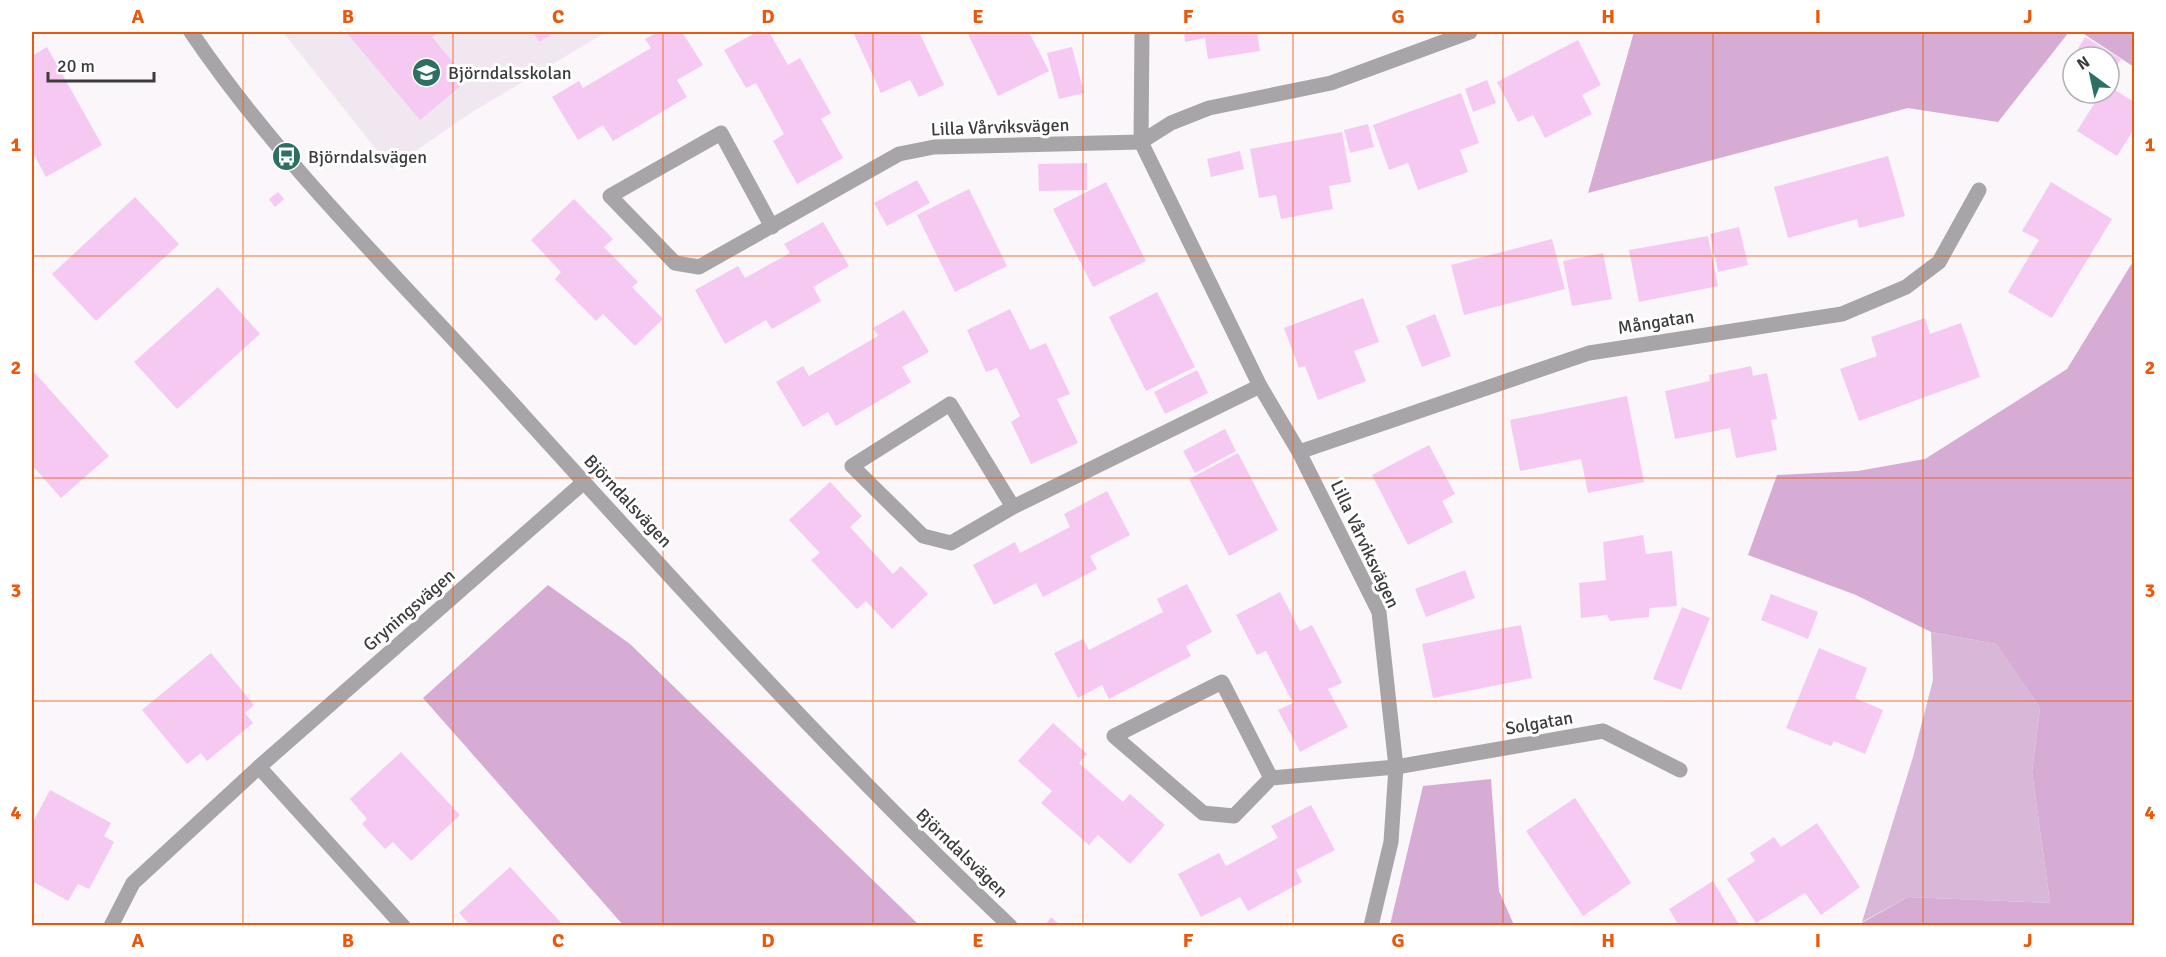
<svg xmlns="http://www.w3.org/2000/svg" width="2166" height="957" font-family="Signika,sans-serif">
<rect width="100%" height="100%" fill="#faf6f9"/>
<path fill="#f0e7f0" d="M 283,32 L 606,32 L 469,114 L 391,168 Z"/>
<path fill="#d9b7d8" d="M 1931,632 L 1996,644 L 2040,708 L 2032,772 L 2050,903 L 1908,897 L 1862,922 L 1913,757 L 1933,680 Z"/>
<g fill="#d6abd4">
<path d="M 1634,32 L 2069,32 L 1998,122 L 1908,108 L 1588,193 Z"/>
<path d="M 2081,32 L 2134,32 L 2134,67 Z"/>
<path d="M 2134,260 L 2134,925 L 1858,925 L 1908,897 L 2050,903 L 2032,772 L 2040,708 L 1996,644 L 1931,632 L 1856,595 L 1748,555 L 1777,475 L 1858,471 L 1925,459 L 2067,369 Z"/>
<path d="M 548,585 L 630,644 L 919,925 L 623,925 L 423,698 Z"/>
<path d="M 1491,779 L 1499,891 L 1514,925 L 1390,925 L 1423,786 Z"/>
</g>
<g fill="#f6c9f3">
<path d="M 346,32 L 438,32 L 432,37 L 468,80 L 420,120 Z"/>
<path d="M 533,32 L 556,32 L 539,42 Z"/>
<path d="M 658,32 L 682,32 L 703,65 L 677,80 L 687,97 L 613,141 L 603,125 L 578,140 L 552,97 L 579,81 L 583,88 L 651,48 L 645,39 Z"/>
<path d="M 757,32 L 769,32 L 788,65 L 800,58 L 831,113 L 821,119 L 843,158 L 797,184 L 773,141 L 784,134 L 756,83 L 746,88 L 724,50 Z"/>
<path d="M 853,32 L 919,32 L 944,85 L 919,97 L 910,80 L 881,93 Z"/>
<path d="M 967,32 L 1029,32 L 1049,71 L 998,96 Z"/>
<path d="M 1184,32 L 1257,32 L 1260,51 L 1208,59 L 1205,38 L 1185,42 Z"/>
<path d="M 2085,37 L 2121,59 L 2109,79 L 2109,57 L 2073,57 Z"/>
<path d="M 1578,40 L 1601,85 L 1582,95 L 1592,114 L 1545,138 L 1533,115 L 1518,122 L 1497,82 Z"/>
<path d="M 47,47 L 102,145 L 46,177 L 32,151 L 32,56 Z"/>
<path d="M 1072,47 L 1084,93 L 1059,99 L 1047,53 Z"/>
<path d="M 1487,80 L 1496,103 L 1473,112 L 1465,89 Z"/>
<path d="M 2109,86 L 2134,102 L 2134,129 L 2117,156 L 2077,131 L 2101,93 L 2109,93 Z"/>
<path d="M 1461,93 L 1479,143 L 1460,150 L 1468,172 L 1418,190 L 1408,163 L 1389,170 L 1373,125 Z"/>
<path d="M 1368,124 L 1374,147 L 1350,153 L 1344,130 Z"/>
<path d="M 1342,132 L 1351,182 L 1329,186 L 1333,209 L 1281,219 L 1276,195 L 1259,198 L 1250,149 Z"/>
<path d="M 1240,151 L 1244,169 L 1211,177 L 1207,159 Z"/>
<path d="M 1888,156 L 1905,216 L 1859,228 L 1857,219 L 1788,238 L 1774,187 Z"/>
<path d="M 1087,163 L 1087,190 L 1039,191 L 1038,164 Z"/>
<path d="M 917,180 L 930,203 L 887,226 L 874,203 Z"/>
<path d="M 1106,182 L 1146,261 L 1093,287 L 1053,209 Z"/>
<path d="M 2051,182 L 2112,219 L 2052,318 L 2008,292 L 2039,240 L 2022,231 Z"/>
<path d="M 969,189 L 1007,266 L 955,292 L 917,215 Z"/>
<path d="M 278,192 L 284,199 L 275,207 L 269,199 Z"/>
<path d="M 135,197 L 179,244 L 96,321 L 52,274 Z"/>
<path d="M 574,199 L 613,239 L 604,247 L 638,282 L 632,287 L 663,319 L 635,346 L 603,314 L 596,321 L 555,279 L 561,272 L 531,240 Z"/>
<path d="M 823,222 L 849,266 L 813,287 L 821,301 L 772,329 L 766,320 L 725,344 L 695,290 L 738,266 L 745,278 L 790,253 L 784,244 Z"/>
<path d="M 1739,227 L 1748,265 L 1718,272 L 1710,234 Z"/>
<path d="M 1708,236 L 1718,286 L 1639,302 L 1629,250 Z"/>
<path d="M 1552,239 L 1565,289 L 1464,315 L 1451,265 Z"/>
<path d="M 1603,253 L 1612,299 L 1572,306 L 1563,261 Z"/>
<path d="M 218,287 L 260,334 L 177,409 L 134,362 Z"/>
<path d="M 1157,292 L 1195,367 L 1146,391 L 1109,317 Z"/>
<path d="M 1363,298 L 1379,342 L 1354,351 L 1366,381 L 1318,400 L 1305,366 L 1299,368 L 1284,328 Z"/>
<path d="M 1010,309 L 1030,350 L 1046,343 L 1070,394 L 1057,399 L 1078,443 L 1031,464 L 1011,422 L 1020,416 L 997,368 L 986,372 L 967,330 Z"/>
<path d="M 904,310 L 929,352 L 902,367 L 911,382 L 836,426 L 828,412 L 803,427 L 776,382 L 803,366 L 809,376 L 878,336 L 873,328 Z"/>
<path d="M 1435,314 L 1451,356 L 1422,367 L 1406,326 Z"/>
<path d="M 1925,318 L 1930,334 L 1961,323 L 1980,377 L 1859,421 L 1840,369 L 1877,356 L 1871,337 Z"/>
<path d="M 1751,366 L 1753,376 L 1767,373 L 1777,419 L 1771,420 L 1777,450 L 1736,458 L 1730,428 L 1675,439 L 1665,391 L 1710,381 L 1709,375 Z"/>
<path d="M 1197,370 L 1208,393 L 1165,414 L 1154,392 Z"/>
<path d="M 34,372 L 109,456 L 61,498 L 32,465 Z"/>
<path d="M 1627,396 L 1644,482 L 1588,493 L 1581,459 L 1520,471 L 1510,420 Z"/>
<path d="M 1225,429 L 1236,451 L 1195,473 L 1183,451 Z"/>
<path d="M 1429,445 L 1455,494 L 1442,501 L 1453,522 L 1408,545 L 1372,475 Z"/>
<path d="M 1238,453 L 1278,530 L 1229,556 L 1189,479 Z"/>
<path d="M 830,482 L 862,516 L 850,527 L 893,574 L 901,566 L 928,594 L 892,629 L 866,601 L 857,609 L 811,560 L 820,553 L 789,520 Z"/>
<path d="M 1107,491 L 1130,535 L 1090,556 L 1097,569 L 1043,597 L 1036,583 L 994,605 L 973,565 L 1015,542 L 1020,553 L 1070,527 L 1064,514 Z"/>
<path d="M 1643,535 L 1646,554 L 1672,551 L 1677,606 L 1649,608 L 1649,617 L 1610,621 L 1607,615 L 1581,618 L 1579,583 L 1606,580 L 1603,542 Z"/>
<path d="M 1465,570 L 1475,598 L 1426,617 L 1415,589 Z"/>
<path d="M 1187,584 L 1212,632 L 1186,646 L 1191,656 L 1109,699 L 1102,685 L 1078,698 L 1054,653 L 1083,639 L 1089,650 L 1163,612 L 1157,599 Z"/>
<path d="M 1280,592 L 1300,631 L 1312,625 L 1342,683 L 1328,689 L 1348,727 L 1300,752 L 1278,710 L 1293,703 L 1266,651 L 1257,655 L 1236,615 Z"/>
<path d="M 1771,594 L 1818,612 L 1808,639 L 1761,620 Z"/>
<path d="M 1682,607 L 1710,618 L 1681,690 L 1653,679 Z"/>
<path d="M 1521,625 L 1532,678 L 1433,698 L 1422,644 Z"/>
<path d="M 1819,648 L 1867,668 L 1855,698 L 1883,710 L 1865,754 L 1834,741 L 1831,746 L 1786,728 Z"/>
<path d="M 211,653 L 254,705 L 245,713 L 253,723 L 207,761 L 201,753 L 187,764 L 142,710 Z"/>
<path d="M 1053,723 L 1087,754 L 1079,763 L 1123,802 L 1130,794 L 1165,825 L 1130,864 L 1098,835 L 1089,845 L 1041,803 L 1052,791 L 1018,761 Z"/>
<path d="M 401,752 L 460,815 L 411,861 L 393,842 L 385,849 L 362,824 L 367,819 L 350,799 Z"/>
<path d="M 50,790 L 111,823 L 104,836 L 114,842 L 89,889 L 78,884 L 68,901 L 32,881 L 32,824 Z"/>
<path d="M 1575,798 L 1631,883 L 1583,916 L 1526,831 Z"/>
<path d="M 1311,805 L 1335,850 L 1296,870 L 1302,882 L 1248,911 L 1240,897 L 1201,917 L 1178,874 L 1219,853 L 1226,866 L 1278,838 L 1271,826 Z"/>
<path d="M 1817,823 L 1860,887 L 1821,915 L 1805,893 L 1756,923 L 1727,879 L 1755,861 L 1750,853 L 1774,837 L 1781,847 Z"/>
<path d="M 510,867 L 564,926 L 471,926 L 459,913 Z"/>
<path d="M 1713,881 L 1740,926 L 1679,926 L 1669,909 Z"/>
<path d="M 1051,917 L 1061,926 L 1046,924 Z"/>
</g>
<g fill="none" stroke-linecap="round" stroke-linejoin="round">
<g stroke="#a7a5a7" stroke-width="15">
<path d="M 1142,32 L 1141,142 L 1260,386 L 1299,452 L 1379,612 L 1396,767 L 1391,842 L 1371,926"/>
<path d="M 772,227 L 721,133 L 610,196 L 675,263 L 699,267 L 899,154 L 934,147 L 1141,142 L 1171,123 L 1209,108 L 1331,83 L 1470,32"/>
<path d="M 1299,452 L 1589,353 L 1842,314 L 1906,287 L 1939,262 L 1979,190"/>
<path d="M 1013,507 L 950,404 L 852,466 L 923,536 L 951,543 L 1013,507 L 1260,386"/>
<path d="M 259,767 L 403,926"/>
<path d="M 1271,778 L 1222,682 L 1114,736 L 1203,813 L 1234,816 L 1271,778 L 1396,767 L 1603,731 L 1680,770"/>
<path d="M 111,926 L 133,883 L 259,767 L 584,482"/>
</g>
<path stroke="#a7a5a7" stroke-width="15" d="M 191,32 C 277,159 390,269 493,382 C 661,567 829,754 1010,926"/>
</g>
<path fill="none" stroke="#e8590c" stroke-width="1.5" stroke-opacity="0.55" d="M 243,32 L 243,926M 453,32 L 453,926M 663,32 L 663,926M 873,32 L 873,926M 1083,32 L 1083,926M 1293,32 L 1293,926M 1503,32 L 1503,926M 1713,32 L 1713,926M 1923,32 L 1923,926M 32,256 L 2134,256M 32,478 L 2134,478M 32,701 L 2134,701"/>
<defs>
<symbol id="school-disc" viewBox="-11 -11 22 22"><circle r="9.5" fill="#2d7063" stroke="#fff"/><path d="M0-5L7-2L0 1L-7-2ZM-4 1L0 2.5L4 1V4Q0 6-4 4Z" fill="#fff"/></symbol>
<symbol id="bus-disc" viewBox="-11 -11 22 22"><circle r="9.5" fill="#2d7063" stroke="#fff"/><path d="M-5-6H5V4H4V6H2V4H-2V6H-4V4H-5ZM-3.5-4V0h7V-4ZM-3.5 1.2v1.5H-2V1.2ZM2 1.2v1.5H3.5V1.2Z" fill="#fff"/></symbol>
</defs>
<g fill-rule="evenodd">
<use href="#school-disc" x="410" y="56" width="33" height="33"/>
<use href="#bus-disc" x="270" y="140" width="33" height="33"/>
</g>
<g text-anchor="middle" stroke-width="6" stroke-linejoin="round" paint-order="stroke">
<g font-size="18" fill="#3d3c3d" stroke="#fff" text-anchor="start">
<text x="448" y="79">Björndalsskolan</text>
<text x="308" y="163">Björndalsvägen</text>
</g>
<g font-size="18" fill="#3d3c3d" stroke="#fff">
<text transform="translate(1000 127) rotate(-2)" y="6">Lilla Vårviksvägen</text>
<text transform="translate(1656 322) rotate(-9)" y="6">Mångatan</text>
<text transform="translate(628 501) rotate(47)" y="6">Björndalsvägen</text>
<text transform="translate(1365 544) rotate(65)" y="6">Lilla Vårviksvägen</text>
<text transform="translate(409 610) rotate(-41)" y="6">Gryningsvägen</text>
<text transform="translate(1539 723) rotate(-10)" y="6">Solgatan</text>
<text transform="translate(962 853) rotate(44)" y="6">Björndalsvägen</text>
</g>
</g>
<rect width="2166" height="957" fill="none" stroke="#ffffff" stroke-width="66"/>
<g transform="translate(2091 75) rotate(327)"><circle r="28" fill="#ffffff" stroke="#b1b1b1" stroke-width="1.5"/>
<path d="M0-4.5L10 22L0 15L-10 22Z" fill="#2d7063"/>
<text y="-9" font-size="16" font-weight="bold" text-anchor="middle" fill="#3d3c3d">N</text>
</g>
<path d="M48 72v9h106v-9" fill="none" stroke="#3d3c3d" stroke-width="3"/>
<text x="57" y="72" font-size="18" fill="#3d3c3d" stroke="#ffffff" stroke-width="4.5" paint-order="stroke">20 m</text>
<rect x="33" y="33" width="2100" height="891" fill="none" stroke="#e8590c" stroke-width="2"/>
<g font-size="20" text-anchor="middle" font-weight="bold" fill="#e8590c">
<text x="138" y="23">A</text>
<text x="348" y="23">B</text>
<text x="558" y="23">C</text>
<text x="768" y="23">D</text>
<text x="978" y="23">E</text>
<text x="1188" y="23">F</text>
<text x="1398" y="23">G</text>
<text x="1608" y="23">H</text>
<text x="1818" y="23">I</text>
<text x="2028" y="23">J</text>
<text x="16" y="151">1</text>
<text x="2150" y="151">1</text>
<text x="16" y="374">2</text>
<text x="2150" y="374">2</text>
<text x="16" y="597">3</text>
<text x="2150" y="597">3</text>
<text x="16" y="819">4</text>
<text x="2150" y="819">4</text>
<text x="138" y="947">A</text>
<text x="348" y="947">B</text>
<text x="558" y="947">C</text>
<text x="768" y="947">D</text>
<text x="978" y="947">E</text>
<text x="1188" y="947">F</text>
<text x="1398" y="947">G</text>
<text x="1608" y="947">H</text>
<text x="1818" y="947">I</text>
<text x="2028" y="947">J</text>
</g>
</svg>
